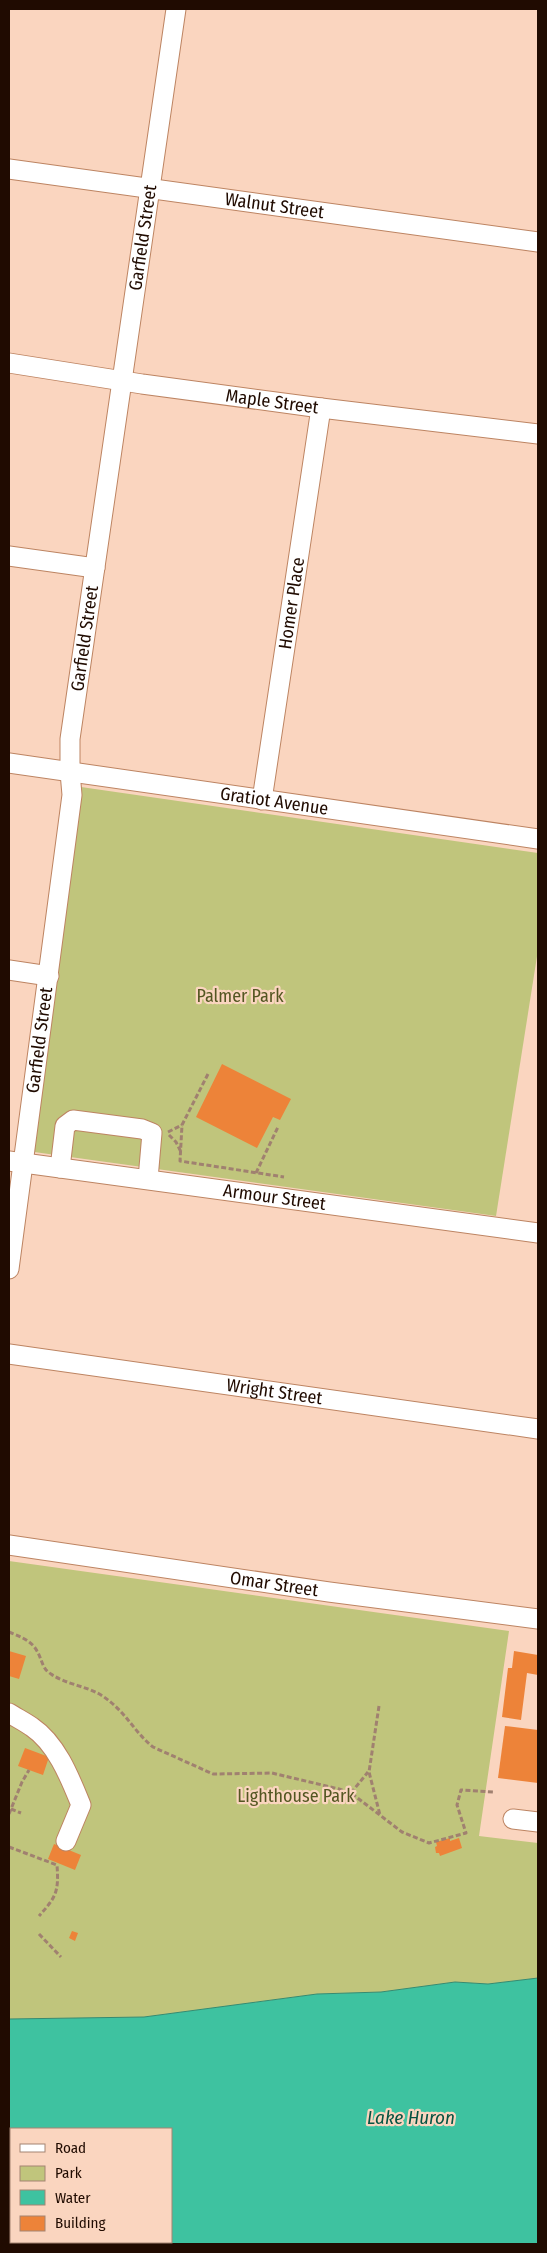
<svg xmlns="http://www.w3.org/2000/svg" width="547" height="2253" font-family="'Fira Sans Condensed',sans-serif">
<rect width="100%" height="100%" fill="#fad5bf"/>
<g fill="#c0c57c">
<path d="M 81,787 L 538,853 L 538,950 L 496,1216 L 27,1151 Z"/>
<path d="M 9,1561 L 509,1631 L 479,1836 L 538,1843 L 538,1978 L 488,1984 L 455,1982 L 381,1992 L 317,1994 L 144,2017 L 9,2019 Z"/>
</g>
<path fill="#3ec2a0" stroke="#358b70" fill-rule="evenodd" d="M 538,1978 L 538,2244 L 9,2244 L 9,2019 L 144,2017 L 317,1994 L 381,1992 L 455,1982 L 488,1984 ZM 11,2129 L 171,2129 L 171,2242 L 11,2242 Z"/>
<g fill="#ed8339">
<path d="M 222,1064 L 291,1099 L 280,1120 L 273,1117 L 257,1148 L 196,1117 Z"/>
<path d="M 9,1651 L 26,1656 L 19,1679 L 9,1676 Z"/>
<path d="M 514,1651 L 538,1655 L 538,1675 L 527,1673 L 521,1720 L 502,1717 L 508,1668 L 512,1668 Z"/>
<path d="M 505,1726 L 538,1730 L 538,1783 L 498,1778 Z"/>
<path d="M 25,1748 L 49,1757 L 43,1775 L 18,1766 Z"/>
<path d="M 450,1838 L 450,1841 L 459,1838 L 462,1848 L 440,1856 L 439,1853 L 436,1853 L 435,1847 L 437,1846 L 436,1842 Z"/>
<path d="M 54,1844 L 81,1855 L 75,1870 L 48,1859 Z"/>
<path d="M 72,1931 L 78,1933 L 75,1941 L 69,1938 Z"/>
</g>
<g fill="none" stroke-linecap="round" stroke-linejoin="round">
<defs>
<g id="minor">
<path id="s1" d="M 9,169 L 538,242"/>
<path id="s2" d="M 9,363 L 142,384 L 321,408 L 538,434"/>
<path d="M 9,556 L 95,568"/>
<path id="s3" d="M 9,763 L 538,839"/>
<path id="s4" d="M 262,800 L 321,408"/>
<path d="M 9,970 L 49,976"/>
<path id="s5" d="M 9,1161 L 538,1233"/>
<path d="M 60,1168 L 65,1126 L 73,1120 L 142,1129 L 152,1133 L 148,1179"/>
<path id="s6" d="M 9,1269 L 72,795 L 70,772 L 70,739 L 176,9"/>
<path id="s7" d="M 9,1354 L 538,1429"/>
<path id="s8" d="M 9,1545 L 329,1592 L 538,1619"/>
<path d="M 9,1713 C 17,1718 25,1722 32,1727 C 57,1744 70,1778 81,1805 L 66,1841"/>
<path d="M 513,1819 L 538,1822"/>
</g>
</defs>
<use href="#minor" stroke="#bd8462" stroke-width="21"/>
<g stroke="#a08170" stroke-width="3" stroke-dasharray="5 2.5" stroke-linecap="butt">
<path d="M 208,1074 L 182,1125 L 180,1161 L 284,1177"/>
<path d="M 168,1132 L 182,1125"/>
<path d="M 169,1135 L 176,1142 L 181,1152"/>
<path d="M 256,1173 L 278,1127"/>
<path d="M 9,1632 C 19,1636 32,1641 37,1651 C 42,1659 42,1669 51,1674 C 65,1684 86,1686 101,1695 C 126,1711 133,1731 153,1747 L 213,1774 L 272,1773 L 339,1789 L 351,1793 L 402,1832 L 429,1843 L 466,1833 L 457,1805 L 461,1790 L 493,1792"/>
<path d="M 379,1706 L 369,1772 L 380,1815"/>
<path d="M 351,1793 L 368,1772"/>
<path d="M 11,1809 L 21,1813"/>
<path d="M 9,1814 L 22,1782 L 29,1770"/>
<path d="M 9,1847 L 57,1865 C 59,1892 56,1897 39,1916"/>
<path d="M 39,1934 L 61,1957"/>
</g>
<use href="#minor" stroke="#fff" stroke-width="19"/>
</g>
<g text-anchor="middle" stroke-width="4.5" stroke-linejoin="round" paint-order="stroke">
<g font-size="18" fill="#200b01" stroke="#fad5bf">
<text dy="6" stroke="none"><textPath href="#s1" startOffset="268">Walnut Street</textPath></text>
<text dy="6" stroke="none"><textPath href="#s6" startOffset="1041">Garfield Street</textPath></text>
<text dy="6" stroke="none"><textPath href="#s2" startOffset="266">Maple Street</textPath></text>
<text dy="6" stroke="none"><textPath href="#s4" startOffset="199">Homer Place</textPath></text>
<text dy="6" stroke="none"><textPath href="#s6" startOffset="636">Garfield Street</textPath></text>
<text dy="6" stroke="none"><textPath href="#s3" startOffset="268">Gratiot Avenue</textPath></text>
<text dy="6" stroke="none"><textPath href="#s6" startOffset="231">Garfield Street</textPath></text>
<text dy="6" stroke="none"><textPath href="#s5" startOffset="268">Armour Street</textPath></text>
<text dy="6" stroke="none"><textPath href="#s7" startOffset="268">Wright Street</textPath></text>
<text dy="6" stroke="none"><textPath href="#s8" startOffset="268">Omar Street</textPath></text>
</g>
<g font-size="18" fill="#535621" stroke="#fad5bf">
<text x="240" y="1002">Palmer Park</text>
<text x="296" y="1802">Lighthouse Park</text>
</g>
<g font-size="19" font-style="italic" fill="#065342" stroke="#fad5bf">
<text x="411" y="2124">Lake Huron</text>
</g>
</g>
<rect width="547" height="2253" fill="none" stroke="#200b01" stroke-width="20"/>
<rect x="10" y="2128" width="162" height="115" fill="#fad5bf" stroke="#a38473"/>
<rect x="20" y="2144" width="25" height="8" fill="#ffffff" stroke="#a38473"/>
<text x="55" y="2153" font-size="15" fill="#200b01">Road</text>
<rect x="20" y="2166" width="25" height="15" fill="#c0c57c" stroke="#a38473"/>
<text x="55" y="2178" font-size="15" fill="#200b01">Park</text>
<rect x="20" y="2190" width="25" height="15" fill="#3ec2a0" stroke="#a38473"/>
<text x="55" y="2203" font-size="15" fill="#200b01">Water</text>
<rect x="20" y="2216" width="25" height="15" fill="#ed8339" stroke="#a38473"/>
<text x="55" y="2228" font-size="15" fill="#200b01">Building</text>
</svg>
